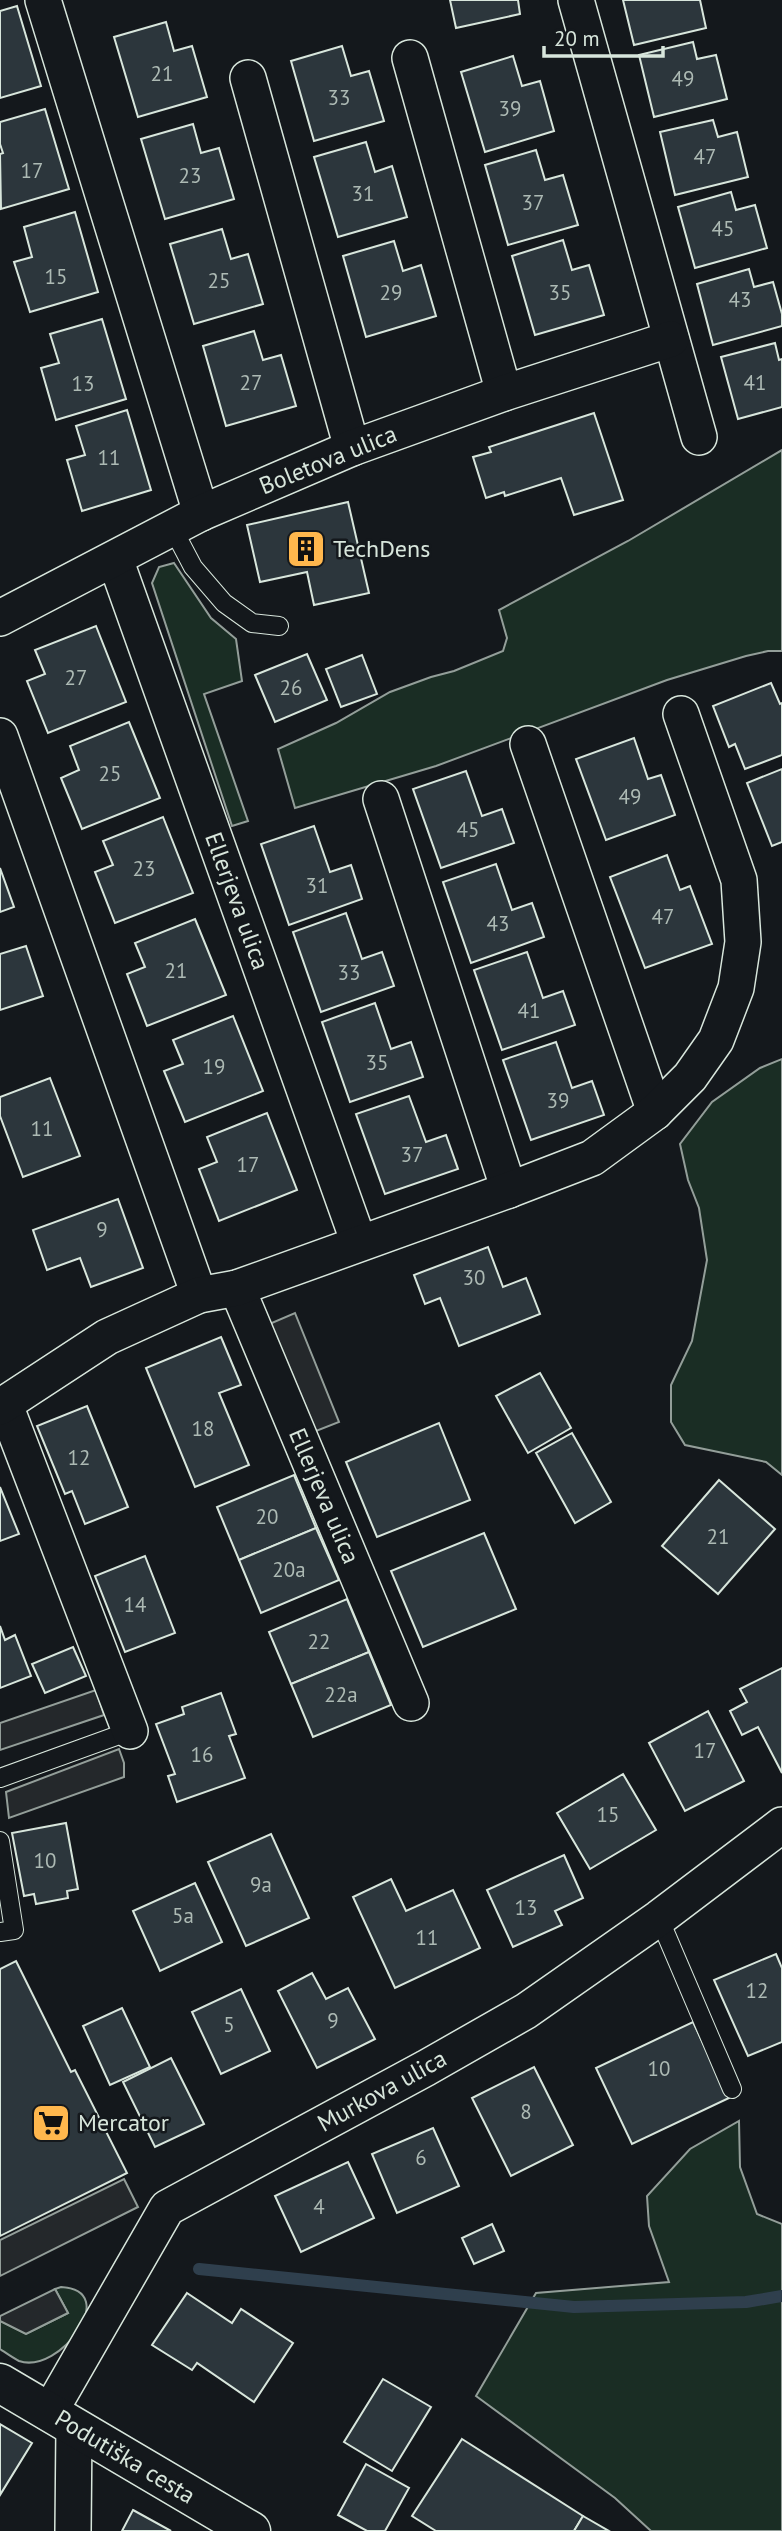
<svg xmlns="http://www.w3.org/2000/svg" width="782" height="2531" font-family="'PT Sans',sans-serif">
<rect width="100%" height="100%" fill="#14181c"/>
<g fill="#1a2d24" stroke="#939e99" stroke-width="2">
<path d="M 782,450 L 782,651 L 768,651 L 746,656 L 667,680 L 436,766 L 295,808 L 278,749 L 336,723 L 390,692 L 431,677 L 454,671 L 503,651 L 507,638 L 499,610 L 628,541 Z"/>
<path d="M 174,563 L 211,618 L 236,639 L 242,681 L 204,694 L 248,821 L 232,826 L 152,583 L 159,567 Z"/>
<path d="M 782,1059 L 782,1475 L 766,1462 L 685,1445 L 671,1422 L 671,1385 L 692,1341 L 707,1260 L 699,1208 L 688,1180 L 680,1144 L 712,1102 L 760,1068 Z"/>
<path d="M 739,2121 L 740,2167 L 757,2214 L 782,2224 L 782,2531 L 651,2531 L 615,2498 L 476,2396 L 536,2293 L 669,2282 L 649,2226 L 647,2196 L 690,2149 Z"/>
<path d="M 61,2287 C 122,2290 60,2375 19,2361 C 13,2358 6,2353 0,2349 L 0,2321 L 26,2334 L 68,2313 L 55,2289 Z"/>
</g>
<g fill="#24282b" stroke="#939e99" stroke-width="2">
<path d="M 295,1313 L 339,1422 L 311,1433 L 267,1325 Z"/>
<path d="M 96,1690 L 104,1715 L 0,1750 L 0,1723 Z"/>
<path d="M 119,1749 L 124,1763 L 124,1777 L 9,1818 L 6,1792 Z"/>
<path d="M 124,2179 L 138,2207 L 0,2276 L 0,2240 Z"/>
<path d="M 55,2289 L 68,2313 L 26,2334 L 0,2321 L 0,2316 Z"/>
</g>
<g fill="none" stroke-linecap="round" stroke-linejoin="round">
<path stroke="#2f3f4d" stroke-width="12" d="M 199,2269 L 574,2307 L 746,2302 L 782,2296"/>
</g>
<g fill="#2c363c" stroke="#d8e6dc" stroke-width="2">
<path d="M 450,0 L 518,0 L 520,14 L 456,28 Z"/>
<path d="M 623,0 L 700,0 L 706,28 L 634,45 Z"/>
<path d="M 17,6 L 41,86 L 0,98 L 0,11 Z"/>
<path d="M 166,22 L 174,51 L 192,46 L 207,97 L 138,117 L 114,37 Z"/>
<path d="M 693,42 L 697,59 L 716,55 L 727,99 L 654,117 L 639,55 Z"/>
<path d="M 342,46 L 351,76 L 369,71 L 384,121 L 314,141 L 291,61 Z"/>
<path d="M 513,56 L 522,86 L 540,81 L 554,131 L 485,152 L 461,72 Z"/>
<path d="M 45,109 L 69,189 L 1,209 L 0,154 L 3,153 L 0,144 L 0,122 Z"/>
<path d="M 713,120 L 718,137 L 737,132 L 748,177 L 675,195 L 660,132 Z"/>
<path d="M 193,124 L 201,153 L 219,148 L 234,199 L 165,219 L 141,139 Z"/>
<path d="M 366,142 L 375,172 L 392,166 L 407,217 L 338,237 L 314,157 Z"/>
<path d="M 536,150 L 545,180 L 563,175 L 578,225 L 508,245 L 485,165 Z"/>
<path d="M 731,192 L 736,210 L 755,205 L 767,248 L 695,268 L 678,207 Z"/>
<path d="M 75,212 L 98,292 L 30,312 L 14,262 L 32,257 L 24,227 Z"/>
<path d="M 222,229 L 231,259 L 248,254 L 263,304 L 194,324 L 170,244 Z"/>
<path d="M 563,240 L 572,270 L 589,265 L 604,315 L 535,335 L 512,256 Z"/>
<path d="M 394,241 L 403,271 L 421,265 L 436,316 L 366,337 L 343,256 Z"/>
<path d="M 749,269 L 754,287 L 773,282 L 782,314 L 782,326 L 713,345 L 697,284 Z"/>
<path d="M 102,319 L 126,399 L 56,420 L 41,368 L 59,363 L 50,334 Z"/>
<path d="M 254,331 L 263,360 L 281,355 L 296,406 L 226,426 L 203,346 Z"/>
<path d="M 775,343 L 779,360 L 782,359 L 782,407 L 738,419 L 721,357 Z"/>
<path d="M 127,410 L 151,490 L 82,511 L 67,460 L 85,455 L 76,426 Z"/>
<path d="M 594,413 L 623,500 L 574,515 L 561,478 L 505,496 L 504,492 L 486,498 L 473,457 L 491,452 L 489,447 Z"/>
<path d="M 348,502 L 369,593 L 314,605 L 307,572 L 260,582 L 247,525 Z"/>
<path d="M 96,626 L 126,702 L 48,733 L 27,681 L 45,674 L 35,650 Z"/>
<path d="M 307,654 L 327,700 L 275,722 L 255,675 Z"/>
<path d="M 362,655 L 377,694 L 341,707 L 326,669 Z"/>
<path d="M 771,683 L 780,704 L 782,703 L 782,755 L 745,769 L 735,744 L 729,747 L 713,706 Z"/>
<path d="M 129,722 L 160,798 L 82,829 L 61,778 L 79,770 L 70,746 Z"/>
<path d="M 634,738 L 648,779 L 661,775 L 675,815 L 606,840 L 576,759 Z"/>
<path d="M 782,769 L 782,842 L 772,846 L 747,783 Z"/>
<path d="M 466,771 L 482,816 L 502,809 L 514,843 L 441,868 L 413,789 Z"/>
<path d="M 163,817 L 193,893 L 115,923 L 95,872 L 113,865 L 103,841 Z"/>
<path d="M 314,826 L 330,872 L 351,865 L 362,899 L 289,925 L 261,844 Z"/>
<path d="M 667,855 L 680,890 L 690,886 L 712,944 L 645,968 L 610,877 Z"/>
<path d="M 496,864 L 512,910 L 532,903 L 544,937 L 471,963 L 443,882 Z"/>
<path d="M 0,868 L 14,907 L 0,912 Z"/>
<path d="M 346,913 L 362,959 L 382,952 L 394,986 L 321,1012 L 293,932 Z"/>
<path d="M 195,919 L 226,995 L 147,1026 L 127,974 L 145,967 L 135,943 Z"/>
<path d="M 26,946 L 43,996 L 0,1010 L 0,954 Z"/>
<path d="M 527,952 L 543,998 L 563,991 L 575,1025 L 502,1050 L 474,970 Z"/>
<path d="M 375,1003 L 391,1049 L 411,1042 L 423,1077 L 350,1102 L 322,1022 Z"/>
<path d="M 233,1016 L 263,1091 L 185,1122 L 164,1071 L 183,1064 L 173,1040 Z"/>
<path d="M 556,1042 L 572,1088 L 592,1081 L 604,1115 L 531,1140 L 503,1060 Z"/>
<path d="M 50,1078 L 80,1156 L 23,1177 L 0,1116 L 0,1097 Z"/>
<path d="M 409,1096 L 426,1142 L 446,1135 L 458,1169 L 385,1194 L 356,1114 Z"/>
<path d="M 267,1113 L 297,1190 L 219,1221 L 199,1169 L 217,1162 L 207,1137 Z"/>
<path d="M 118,1199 L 143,1268 L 91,1287 L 80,1258 L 47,1270 L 33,1230 Z"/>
<path d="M 488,1247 L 503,1287 L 526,1278 L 540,1314 L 459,1346 L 440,1298 L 425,1304 L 414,1275 Z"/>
<path d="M 221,1337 L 241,1385 L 219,1393 L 249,1465 L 195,1487 L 146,1368 Z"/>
<path d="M 540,1373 L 571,1428 L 528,1453 L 496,1396 Z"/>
<path d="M 87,1406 L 128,1507 L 85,1524 L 72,1491 L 65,1494 L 37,1426 Z"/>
<path d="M 439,1423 L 470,1500 L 377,1537 L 346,1462 Z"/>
<path d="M 572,1433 L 611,1502 L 575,1523 L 536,1453 Z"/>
<path d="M 294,1475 L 316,1528 L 239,1560 L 217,1507 Z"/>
<path d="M 719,1480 L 775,1529 L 718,1594 L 662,1546 Z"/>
<path d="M 0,1487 L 19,1534 L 0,1541 Z"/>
<path d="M 316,1528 L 339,1580 L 261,1613 L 239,1560 Z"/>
<path d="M 484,1533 L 516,1609 L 423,1647 L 391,1571 Z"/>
<path d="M 145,1556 L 175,1633 L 125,1652 L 95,1576 Z"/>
<path d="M 347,1599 L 369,1652 L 291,1684 L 269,1632 Z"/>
<path d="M 0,1626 L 5,1640 L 15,1635 L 31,1676 L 0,1688 Z"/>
<path d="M 73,1647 L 86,1676 L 45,1693 L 32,1664 Z"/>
<path d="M 369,1652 L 391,1705 L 313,1737 L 291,1684 Z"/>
<path d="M 782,1668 L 782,1773 L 758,1727 L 742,1735 L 730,1711 L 747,1702 L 740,1689 Z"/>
<path d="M 221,1693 L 236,1734 L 229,1736 L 245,1778 L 177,1802 L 168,1776 L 175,1774 L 156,1724 L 184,1714 L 182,1707 Z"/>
<path d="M 708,1711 L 744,1781 L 685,1811 L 649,1743 Z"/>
<path d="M 623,1774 L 656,1830 L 590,1869 L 557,1813 Z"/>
<path d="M 66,1823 L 78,1889 L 67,1891 L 68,1898 L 36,1904 L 34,1894 L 24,1896 L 12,1833 Z"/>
<path d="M 271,1834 L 309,1918 L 246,1946 L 208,1862 Z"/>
<path d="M 564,1855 L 583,1898 L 555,1911 L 562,1925 L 513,1947 L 487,1890 Z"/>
<path d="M 391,1879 L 406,1911 L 453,1890 L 480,1948 L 395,1988 L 353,1897 Z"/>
<path d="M 195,1883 L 222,1942 L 160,1971 L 133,1911 Z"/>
<path d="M 776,1954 L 782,1968 L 782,2042 L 748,2056 L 714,1980 Z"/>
<path d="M 16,1961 L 71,2072 L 75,2070 L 127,2173 L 0,2236 L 0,1969 Z"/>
<path d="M 312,1973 L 326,1999 L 348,1988 L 375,2039 L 317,2068 L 278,1991 Z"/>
<path d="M 241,1989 L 270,2051 L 221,2074 L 192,2012 Z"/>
<path d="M 122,2008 L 150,2067 L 110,2085 L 83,2026 Z"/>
<path d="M 693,2022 L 729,2098 L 632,2144 L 596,2068 Z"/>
<path d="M 171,2058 L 204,2124 L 155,2147 L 123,2082 Z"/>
<path d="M 534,2067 L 573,2145 L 511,2176 L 472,2098 Z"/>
<path d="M 433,2128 L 459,2186 L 397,2213 L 372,2154 Z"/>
<path d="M 348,2162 L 374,2218 L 301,2252 L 275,2196 Z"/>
<path d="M 492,2224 L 504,2251 L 474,2264 L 462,2238 Z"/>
<path d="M 187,2293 L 232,2323 L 241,2309 L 293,2343 L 254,2402 L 197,2363 L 192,2370 L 152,2345 Z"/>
<path d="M 383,2379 L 431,2407 L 392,2471 L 344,2442 Z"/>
<path d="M 0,2424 L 32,2443 L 0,2495 Z"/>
<path d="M 462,2439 L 583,2516 L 574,2531 L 436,2531 L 412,2516 Z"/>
<path d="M 366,2464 L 409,2488 L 385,2531 L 367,2531 L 338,2515 Z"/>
<path d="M 133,2510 L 171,2531 L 122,2531 Z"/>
<path d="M 583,2516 L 609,2531 L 574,2531 Z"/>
</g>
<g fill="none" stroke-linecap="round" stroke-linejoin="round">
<defs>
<g id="service">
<path d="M 173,529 L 193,567 L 224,603 L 252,623 L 279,626"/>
<path d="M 0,1778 L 130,1731"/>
<path d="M 0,1841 L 14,1930 L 0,1932"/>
<path d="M 659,1918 L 732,2089"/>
</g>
<g id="minor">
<path d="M 43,0 L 201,513"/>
<path d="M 576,0 L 699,437"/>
<path d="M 410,58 L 504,393"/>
<path d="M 248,78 L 352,448"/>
<path d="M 115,559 L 359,1243"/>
<path d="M 0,618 L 201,513 L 352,448 L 504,393 L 671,339"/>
<path d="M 0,736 L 199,1295"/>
<path d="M 528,744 L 655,1112"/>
<path d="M 381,799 L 509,1190"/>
<path d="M 237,1288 L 411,1703"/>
<path d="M 5,1405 L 130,1731"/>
<path d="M 0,1407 L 107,1337 L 199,1295 L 237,1288 L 509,1190 L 592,1158 L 655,1112 L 690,1077 L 716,1040 L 736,988 L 743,942 L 739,880 L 681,714"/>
<path d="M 49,2413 L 167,2208 L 426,2068 L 526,2011 L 659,1918 L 782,1825"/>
<path d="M 73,2531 L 74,2427"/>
</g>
<path id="tertiary" d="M 0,2383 L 251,2531"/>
</defs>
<use href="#service" stroke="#d8e6dc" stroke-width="20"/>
<use href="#minor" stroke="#d8e6dc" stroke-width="38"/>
<use href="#tertiary" stroke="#d8e6dc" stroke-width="41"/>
<use href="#service" stroke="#14181c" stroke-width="18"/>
<use href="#minor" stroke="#14181c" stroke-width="35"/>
<use href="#tertiary" stroke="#14181c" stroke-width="38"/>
</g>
<defs>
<symbol id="building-square" viewBox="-11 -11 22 22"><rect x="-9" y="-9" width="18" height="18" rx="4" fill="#ffb74d" stroke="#14181c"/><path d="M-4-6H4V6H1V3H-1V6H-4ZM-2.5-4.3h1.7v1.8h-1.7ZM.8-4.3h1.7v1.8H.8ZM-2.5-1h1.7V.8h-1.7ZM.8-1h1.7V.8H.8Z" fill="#111"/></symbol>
<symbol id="supermarket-square" viewBox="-11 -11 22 22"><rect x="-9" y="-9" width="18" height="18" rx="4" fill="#ffb74d" stroke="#14181c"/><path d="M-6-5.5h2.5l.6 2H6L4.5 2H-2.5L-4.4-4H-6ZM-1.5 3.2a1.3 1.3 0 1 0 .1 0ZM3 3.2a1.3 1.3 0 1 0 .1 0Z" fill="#111"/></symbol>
</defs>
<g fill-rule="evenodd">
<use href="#building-square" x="284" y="527" width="44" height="44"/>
<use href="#supermarket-square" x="29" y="2101" width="44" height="44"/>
</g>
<g text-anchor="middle" stroke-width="5" stroke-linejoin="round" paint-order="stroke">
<g font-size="21" fill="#adbab4">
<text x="162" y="81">21</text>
<text x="683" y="86">49</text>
<text x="339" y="105">33</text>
<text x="510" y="116">39</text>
<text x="705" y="164">47</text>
<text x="32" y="178">17</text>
<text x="190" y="183">23</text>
<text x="363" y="201">31</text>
<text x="533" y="210">37</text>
<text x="723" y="236">45</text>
<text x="56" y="284">15</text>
<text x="219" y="288">25</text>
<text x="391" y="300">29</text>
<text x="560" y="300">35</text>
<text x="740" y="307">43</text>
<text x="251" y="390">27</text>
<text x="755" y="390">41</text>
<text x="83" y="391">13</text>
<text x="109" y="465">11</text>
<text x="76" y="685">27</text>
<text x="291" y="695">26</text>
<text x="110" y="781">25</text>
<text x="630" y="804">49</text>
<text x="468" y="837">45</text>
<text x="144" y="876">23</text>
<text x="317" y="893">31</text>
<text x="663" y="924">47</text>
<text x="498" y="931">43</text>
<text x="176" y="978">21</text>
<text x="349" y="980">33</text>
<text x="529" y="1018">41</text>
<text x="377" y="1070">35</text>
<text x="214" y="1074">19</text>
<text x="558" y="1108">39</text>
<text x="42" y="1136">11</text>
<text x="412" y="1162">37</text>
<text x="248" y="1172">17</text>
<text x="102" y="1237">9</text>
<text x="474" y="1285">30</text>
<text x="203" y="1436">18</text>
<text x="79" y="1465">12</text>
<text x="267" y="1524">20</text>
<text x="718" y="1544">21</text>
<text x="289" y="1577">20a</text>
<text x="135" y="1612">14</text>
<text x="319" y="1649">22</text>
<text x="341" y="1702">22a</text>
<text x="705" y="1758">17</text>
<text x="202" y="1762">16</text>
<text x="608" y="1822">15</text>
<text x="45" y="1868">10</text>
<text x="261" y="1892">9a</text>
<text x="526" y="1915">13</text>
<text x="183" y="1923">5a</text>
<text x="427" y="1945">11</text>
<text x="757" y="1998">12</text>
<text x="333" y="2028">9</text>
<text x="229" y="2032">5</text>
<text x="659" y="2076">10</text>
<text x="526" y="2119">8</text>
<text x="421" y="2165">6</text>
<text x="319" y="2214">4</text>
</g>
<g font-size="24" fill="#d8e6dc" stroke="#14181c">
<text transform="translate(328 460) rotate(-22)" y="8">Boletova ulica</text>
<text transform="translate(237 901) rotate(70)" y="8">Ellerjeva ulica</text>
<text transform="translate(324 1496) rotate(67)" y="8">Ellerjeva ulica</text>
<text transform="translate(382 2091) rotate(-29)" y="8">Murkova ulica</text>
<text transform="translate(125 2457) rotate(31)" y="8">Podutiška cesta</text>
</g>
<g font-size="24" fill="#d8e6dc" stroke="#14181c" text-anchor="start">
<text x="333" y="557">TechDens</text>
<text x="78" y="2131">Mercator</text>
</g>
</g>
<path d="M544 46v10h119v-10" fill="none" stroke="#d8e6dc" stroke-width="3.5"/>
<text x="554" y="46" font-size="21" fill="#d8e6dc" stroke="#14181c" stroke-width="5" paint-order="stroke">20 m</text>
</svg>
